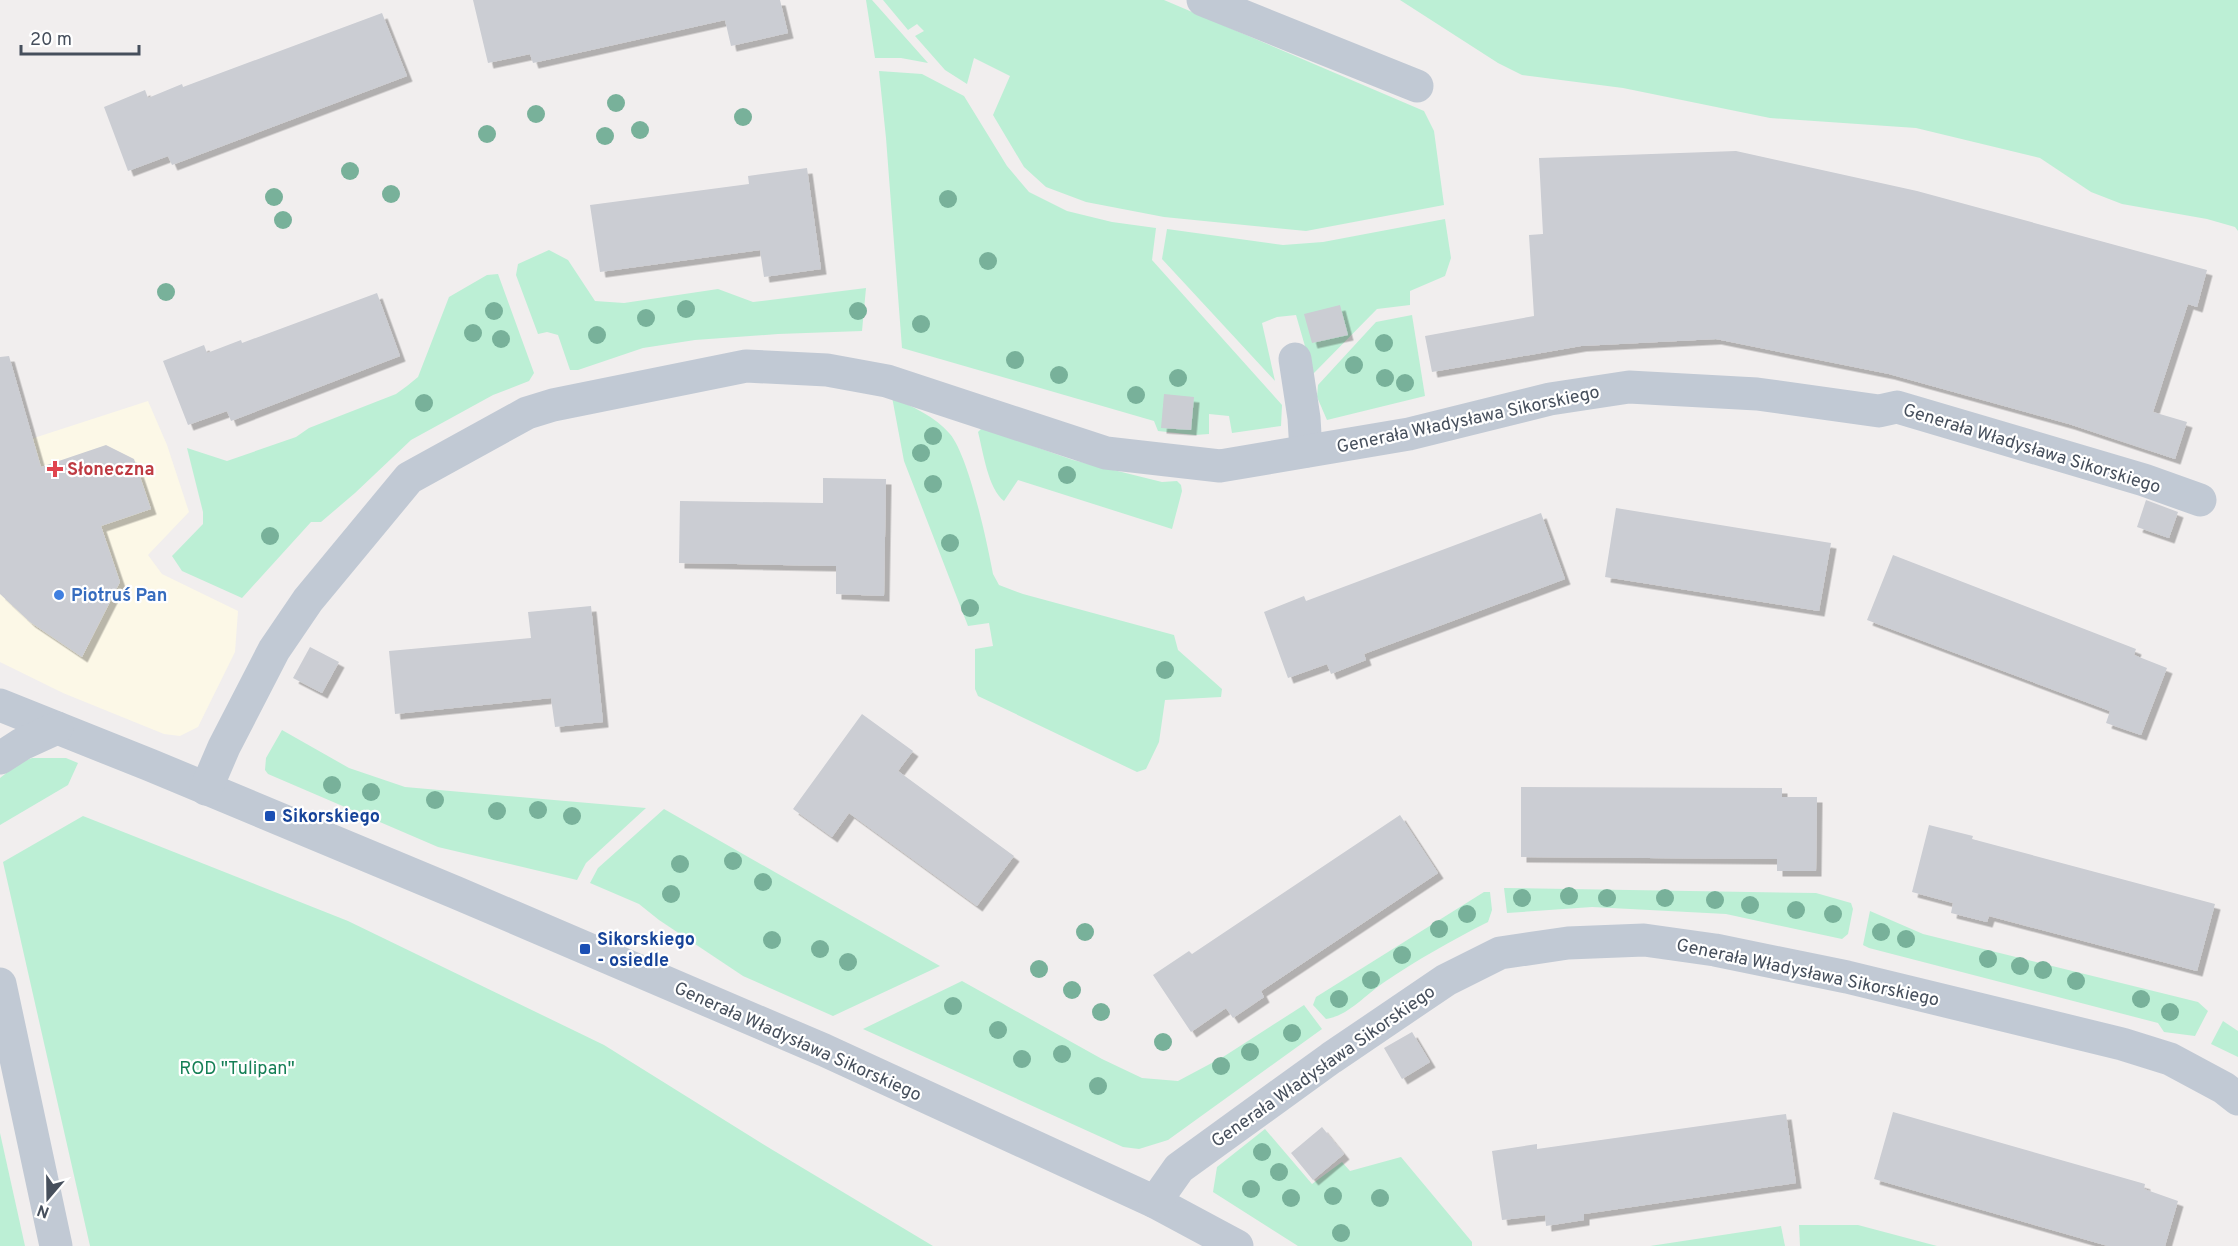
<svg xmlns="http://www.w3.org/2000/svg" width="2238" height="1246" font-family="Overpass,sans-serif">
<defs>
<filter id="shadow"><feDropShadow dx="5.5" dy="5.5" stdDeviation="0" flood-color="#0004"/></filter>
</defs>
<rect width="100%" height="100%" fill="#f1eeee"/>
<path fill="#fcf8e7" d="M 148,401 L 167,445 L 189,512 L 148,555 L 162,574 L 238,611 L 235,652 L 198,727 L 180,736 L 164,734 L 63,693 L 0,662 L 0,449 Z"/>
<g fill="#bcefd5">
<path d="M 866,0 L 872,0 L 928,63 L 901,58 L 875,58 Z"/>
<path d="M 883,0 L 1164,0 L 1424,111 L 1434,131 L 1444,205 L 1306,231 L 1164,217 L 1086,202 L 1046,187 L 1024,167 L 993,115 L 1010,76 L 974,58 L 967,84 L 945,70 L 915,36 L 924,31 L 917,24 L 908,30 Z"/>
<path d="M 1400,0 L 2238,0 L 2238,231 L 2235,227 L 2207,219 L 2122,204 L 2091,192 L 2040,158 L 1916,128 L 1770,118 L 1623,88 L 1522,75 L 1498,63 Z"/>
<path d="M 879,71 L 922,74 L 964,96 L 1007,166 L 1029,192 L 1067,211 L 1112,222 L 1156,228 L 1152,260 L 1282,405 L 1281,426 L 1232,433 L 1229,416 L 1209,414 L 1209,434 L 1195,435 L 1158,431 L 1154,421 L 902,348 L 886,138 Z"/>
<path d="M 1445,219 L 1451,258 L 1445,276 L 1410,291 L 1410,305 L 1377,309 L 1313,374 L 1296,315 L 1277,317 L 1262,323 L 1275,381 L 1162,259 L 1167,229 L 1283,245 L 1323,242 Z"/>
<path d="M 549,250 L 568,260 L 595,301 L 624,303 L 718,289 L 753,302 L 866,288 L 862,331 L 778,334 L 695,340 L 643,348 L 578,370 L 570,370 L 558,335 L 547,332 L 538,334 L 516,275 L 518,264 Z"/>
<path d="M 498,274 L 534,373 L 529,381 L 493,395 L 411,440 L 355,493 L 321,522 L 311,522 L 242,598 L 182,571 L 172,556 L 203,524 L 203,512 L 187,448 L 227,461 L 296,437 L 309,428 L 396,394 L 407,386 L 418,377 L 449,297 L 487,275 Z"/>
<path d="M 1412,315 L 1425,396 L 1327,420 L 1317,397 L 1318,385 L 1376,322 Z"/>
<path d="M 892,397 C 912,407 935,416 950,434 C 969,457 987,542 993,574 L 999,585 L 1023,594 L 1174,635 L 1178,650 L 1222,689 L 1221,697 L 1165,700 L 1159,742 L 1146,769 L 1137,772 L 978,696 L 975,689 L 975,649 L 993,646 L 989,623 L 968,626 L 904,461 Z"/>
<path d="M 982,428 L 1073,460 L 1162,482 L 1177,481 L 1181,485 L 1182,491 L 1172,529 L 1018,480 L 1004,501 C 988,489 983,451 978,432 Z"/>
<path d="M 282,730 L 349,768 L 405,787 L 646,808 L 586,863 L 577,880 L 438,847 L 268,774 L 265,770 L 266,758 Z"/>
<path d="M 32,758 L 66,758 L 78,763 L 68,785 L 0,825 L 0,778 L 19,763 Z"/>
<path d="M 664,809 L 940,966 L 833,1016 L 743,976 L 659,920 L 639,904 L 590,883 L 598,868 Z"/>
<path d="M 83,816 L 348,921 L 604,1045 L 771,1149 L 933,1246 L 90,1246 L 3,862 Z"/>
<path d="M 1504,888 L 1816,893 L 1851,903 L 1853,909 L 1848,934 L 1842,939 L 1726,914 L 1592,907 L 1507,913 Z"/>
<path d="M 1484,892 L 1490,892 L 1492,910 L 1488,922 C 1452,940 1417,960 1383,983 C 1365,995 1348,1016 1326,1019 L 1313,1005 L 1316,997 Z"/>
<path d="M 1870,911 L 1923,934 L 2198,1002 L 2208,1011 L 2195,1036 L 2164,1032 L 2158,1023 L 1869,948 L 1863,945 Z"/>
<path d="M 962,981 L 1102,1059 L 1142,1078 L 1178,1081 L 1223,1057 L 1304,1005 L 1322,1029 L 1168,1140 L 1139,1149 L 1123,1147 L 863,1029 Z"/>
<path d="M 2223,1021 L 2238,1031 L 2238,1057 L 2211,1044 Z"/>
<path d="M 1265,1129 L 1312,1184 L 1342,1162 L 1350,1171 L 1401,1157 L 1472,1242 L 1472,1246 L 1298,1246 L 1213,1192 L 1217,1167 Z"/>
<path d="M 0,1133 L 25,1246 L 0,1246 Z"/>
<path d="M 1799,1225 L 1858,1225 L 1937,1246 L 1800,1246 Z"/>
<path d="M 1781,1226 L 1785,1246 L 1650,1246 Z"/>
</g>
<g fill="#cbcdd3" filter="url(#shadow)">
<path d="M 473,0 L 780,0 L 788,33 L 731,46 L 725,20 L 533,63 L 530,54 L 488,63 Z"/>
<path d="M 382,13 L 407,76 L 172,165 L 168,156 L 128,171 L 104,107 L 145,90 L 148,98 L 182,84 L 183,87 Z"/>
<path d="M 1736,151 L 1917,191 L 2207,270 L 2197,307 L 2188,304 L 2153,412 L 2187,422 L 2175,459 L 2069,424 L 1889,374 L 1716,339 L 1581,346 L 1432,372 L 1425,336 L 1534,316 L 1529,235 L 1543,234 L 1539,158 Z"/>
<path d="M 807,168 L 821,269 L 764,277 L 760,250 L 600,272 L 590,205 L 749,184 L 748,176 Z"/>
<path d="M 377,293 L 400,356 L 231,421 L 227,411 L 188,425 L 163,361 L 204,345 L 207,353 L 241,340 L 242,343 Z"/>
<path d="M 1340,305 L 1348,335 L 1312,343 L 1304,314 Z"/>
<path d="M 9,356 L 41,467 L 106,445 L 134,459 L 151,509 L 101,526 L 120,582 L 82,657 L 30,622 L 0,594 L 0,357 Z"/>
<path d="M 1164,394 L 1194,397 L 1191,430 L 1161,428 Z"/>
<path d="M 823,478 L 886,479 L 884,596 L 836,594 L 836,566 L 679,563 L 680,501 L 823,503 Z"/>
<path d="M 2146,500 L 2178,512 L 2169,538 L 2137,527 Z"/>
<path d="M 1616,508 L 1831,543 L 1819,611 L 1605,577 Z"/>
<path d="M 1541,513 L 1565,579 L 1364,654 L 1366,660 L 1331,674 L 1327,664 L 1288,678 L 1264,612 L 1304,596 L 1306,601 Z"/>
<path d="M 1893,555 L 2136,649 L 2134,655 L 2167,668 L 2141,735 L 2106,723 L 2110,711 L 1867,620 Z"/>
<path d="M 591,606 L 603,722 L 555,727 L 551,698 L 395,714 L 389,651 L 531,638 L 528,612 Z"/>
<path d="M 310,647 L 339,662 L 322,693 L 293,678 Z"/>
<path d="M 862,714 L 913,751 L 898,771 L 1014,856 L 977,906 L 849,813 L 832,837 L 793,809 Z"/>
<path d="M 1521,787 L 1782,788 L 1782,797 L 1817,797 L 1816,871 L 1777,871 L 1777,859 L 1521,857 Z"/>
<path d="M 1400,815 L 1438,873 L 1261,991 L 1264,997 L 1233,1018 L 1226,1008 L 1191,1032 L 1153,975 L 1189,951 L 1192,954 Z"/>
<path d="M 1929,825 L 1973,836 L 1972,839 L 2215,904 L 2197,971 L 1989,916 L 1987,922 L 1951,913 L 1953,903 L 1912,892 Z"/>
<path d="M 1412,1032 L 1430,1062 L 1402,1079 L 1384,1048 Z"/>
<path d="M 1893,1112 L 2145,1184 L 2144,1189 L 2178,1201 L 2165,1246 L 2108,1246 L 1874,1179 Z"/>
<path d="M 1786,1114 L 1796,1183 L 1584,1214 L 1584,1220 L 1546,1226 L 1545,1215 L 1502,1220 L 1492,1151 L 1537,1144 L 1537,1149 Z"/>
<path d="M 1322,1127 L 1344,1154 L 1313,1180 L 1291,1153 Z"/>
</g>
<g fill="none" stroke-linecap="round" stroke-linejoin="round">
<g stroke="#c1c9d4" stroke-width="33">
<path d="M 1203,0 L 1417,86"/>
<path d="M 1295,359 L 1304,418 L 1306,451"/>
<path d="M 0,705 L 150,765 L 457,893 L 824,1050 L 1155,1202 L 1237,1246"/>
<path d="M 0,758 L 22,744 L 57,728"/>
<path d="M 206,789 L 224,747 L 274,650 L 308,600 L 409,478 L 527,413 L 553,405 L 746,366 L 827,370 L 887,381 L 1106,453 L 1220,466 L 1409,434 L 1550,399 L 1629,387 L 1757,394 L 1879,411 L 1897,407 L 2144,480 L 2200,500"/>
<path d="M 0,984 L 56,1246"/>
<path d="M 1155,1202 L 1179,1168 L 1331,1058 L 1446,980 L 1500,953 L 1568,943 L 1644,940 L 1715,950 L 1847,977 L 2122,1044 L 2170,1059 L 2224,1088 L 2238,1099"/>
</g>
</g>
<g fill="#78b19a">
<circle cx="616" cy="103" r="9"/>
<circle cx="536" cy="114" r="9"/>
<circle cx="743" cy="117" r="9"/>
<circle cx="640" cy="130" r="9"/>
<circle cx="487" cy="134" r="9"/>
<circle cx="605" cy="136" r="9"/>
<circle cx="350" cy="171" r="9"/>
<circle cx="391" cy="194" r="9"/>
<circle cx="274" cy="197" r="9"/>
<circle cx="948" cy="199" r="9"/>
<circle cx="283" cy="220" r="9"/>
<circle cx="988" cy="261" r="9"/>
<circle cx="166" cy="292" r="9"/>
<circle cx="686" cy="309" r="9"/>
<circle cx="494" cy="311" r="9"/>
<circle cx="858" cy="311" r="9"/>
<circle cx="646" cy="318" r="9"/>
<circle cx="921" cy="324" r="9"/>
<circle cx="473" cy="333" r="9"/>
<circle cx="597" cy="335" r="9"/>
<circle cx="501" cy="339" r="9"/>
<circle cx="1384" cy="343" r="9"/>
<circle cx="1015" cy="360" r="9"/>
<circle cx="1354" cy="365" r="9"/>
<circle cx="1059" cy="375" r="9"/>
<circle cx="1178" cy="378" r="9"/>
<circle cx="1385" cy="378" r="9"/>
<circle cx="1405" cy="383" r="9"/>
<circle cx="1136" cy="395" r="9"/>
<circle cx="424" cy="403" r="9"/>
<circle cx="933" cy="436" r="9"/>
<circle cx="921" cy="453" r="9"/>
<circle cx="1067" cy="475" r="9"/>
<circle cx="933" cy="484" r="9"/>
<circle cx="270" cy="536" r="9"/>
<circle cx="950" cy="543" r="9"/>
<circle cx="970" cy="608" r="9"/>
<circle cx="1165" cy="670" r="9"/>
<circle cx="332" cy="785" r="9"/>
<circle cx="371" cy="792" r="9"/>
<circle cx="435" cy="800" r="9"/>
<circle cx="538" cy="810" r="9"/>
<circle cx="497" cy="811" r="9"/>
<circle cx="572" cy="816" r="9"/>
<circle cx="733" cy="861" r="9"/>
<circle cx="680" cy="864" r="9"/>
<circle cx="763" cy="882" r="9"/>
<circle cx="671" cy="894" r="9"/>
<circle cx="1569" cy="896" r="9"/>
<circle cx="1522" cy="898" r="9"/>
<circle cx="1607" cy="898" r="9"/>
<circle cx="1665" cy="898" r="9"/>
<circle cx="1715" cy="900" r="9"/>
<circle cx="1750" cy="905" r="9"/>
<circle cx="1796" cy="910" r="9"/>
<circle cx="1467" cy="914" r="9"/>
<circle cx="1833" cy="914" r="9"/>
<circle cx="1439" cy="929" r="9"/>
<circle cx="1085" cy="932" r="9"/>
<circle cx="1881" cy="932" r="9"/>
<circle cx="1906" cy="939" r="9"/>
<circle cx="772" cy="940" r="9"/>
<circle cx="820" cy="949" r="9"/>
<circle cx="1402" cy="955" r="9"/>
<circle cx="1988" cy="959" r="9"/>
<circle cx="848" cy="962" r="9"/>
<circle cx="2020" cy="966" r="9"/>
<circle cx="1039" cy="969" r="9"/>
<circle cx="2043" cy="970" r="9"/>
<circle cx="1371" cy="980" r="9"/>
<circle cx="2076" cy="981" r="9"/>
<circle cx="1072" cy="990" r="9"/>
<circle cx="1339" cy="999" r="9"/>
<circle cx="2141" cy="999" r="9"/>
<circle cx="953" cy="1006" r="9"/>
<circle cx="1101" cy="1012" r="9"/>
<circle cx="2170" cy="1012" r="9"/>
<circle cx="998" cy="1030" r="9"/>
<circle cx="1292" cy="1033" r="9"/>
<circle cx="1163" cy="1042" r="9"/>
<circle cx="1250" cy="1052" r="9"/>
<circle cx="1062" cy="1054" r="9"/>
<circle cx="1022" cy="1059" r="9"/>
<circle cx="1221" cy="1066" r="9"/>
<circle cx="1098" cy="1086" r="9"/>
<circle cx="1262" cy="1152" r="9"/>
<circle cx="1279" cy="1172" r="9"/>
<circle cx="1251" cy="1189" r="9"/>
<circle cx="1333" cy="1196" r="9"/>
<circle cx="1291" cy="1198" r="9"/>
<circle cx="1380" cy="1198" r="9"/>
<circle cx="1341" cy="1233" r="9"/>
</g>
<path fill="#e0444e" stroke="#fff" stroke-width="2" d="M52 460h6v6h6v6h-6v6h-6v-6h-6v-6h6z"/>
<circle fill="#3f7fe0" stroke="#fff" stroke-width="2" cx="59" cy="595" r="6"/>
<g fill="#1a4fb4" stroke="#fff" stroke-width="2">
<rect x="264" y="810" width="12" height="12" rx="3"/>
<rect x="579" y="943" width="12" height="12" rx="3"/>
</g>
<g text-anchor="middle" stroke-width="4.5" stroke-linejoin="round" paint-order="stroke">
<g font-size="18" fill="#464f5c" stroke="#fff">
<text transform="translate(1468 419) rotate(-12)" y="6">Generała Władysława Sikorskiego</text>
<text transform="translate(2032 448) rotate(17)" y="6">Generała Władysława Sikorskiego</text>
<text transform="translate(1808 972) rotate(12)" y="6">Generała Władysława Sikorskiego</text>
<text transform="translate(798 1041) rotate(24)" y="6">Generała Władysława Sikorskiego</text>
<text transform="translate(1323 1066) rotate(-35)" y="6">Generała Władysława Sikorskiego</text>
</g>
<g font-size="18" font-weight="bold" fill="#be3a42" stroke="#fff" text-anchor="start">
<text x="67" y="475">Słoneczna</text>
</g>
<g font-size="18" font-weight="bold" fill="#366cbe" stroke="#fff" text-anchor="start">
<text x="71" y="601">Piotruś Pan</text>
</g>
<g font-size="18" font-weight="bold" fill="#164399" stroke="#fff" text-anchor="start">
<text x="282" y="822">Sikorskiego</text>
<text x="597" y="945">Sikorskiego<tspan x="597" dy="21">- osiedle</tspan></text>
</g>
<g font-size="18" fill="#157f55" stroke="#fff">
<text x="237" y="1074">ROD "Tulipan"</text>
</g>
</g>
<g transform="translate(48 1198) rotate(200)" stroke="#ffffff" stroke-width="4.5" paint-order="stroke">
<path d="M0-4.5L10 22L0 15L-10 22Z" fill="#464f5c"/>
<text y="-9" font-size="16" font-weight="bold" text-anchor="middle" fill="#464f5c">N</text>
</g>
<path d="M21 45v9h118v-9" fill="none" stroke="#464f5c" stroke-width="3"/>
<text x="30" y="45" font-size="18" fill="#464f5c" stroke="#ffffff" stroke-width="4.5" paint-order="stroke">20 m</text>
</svg>
